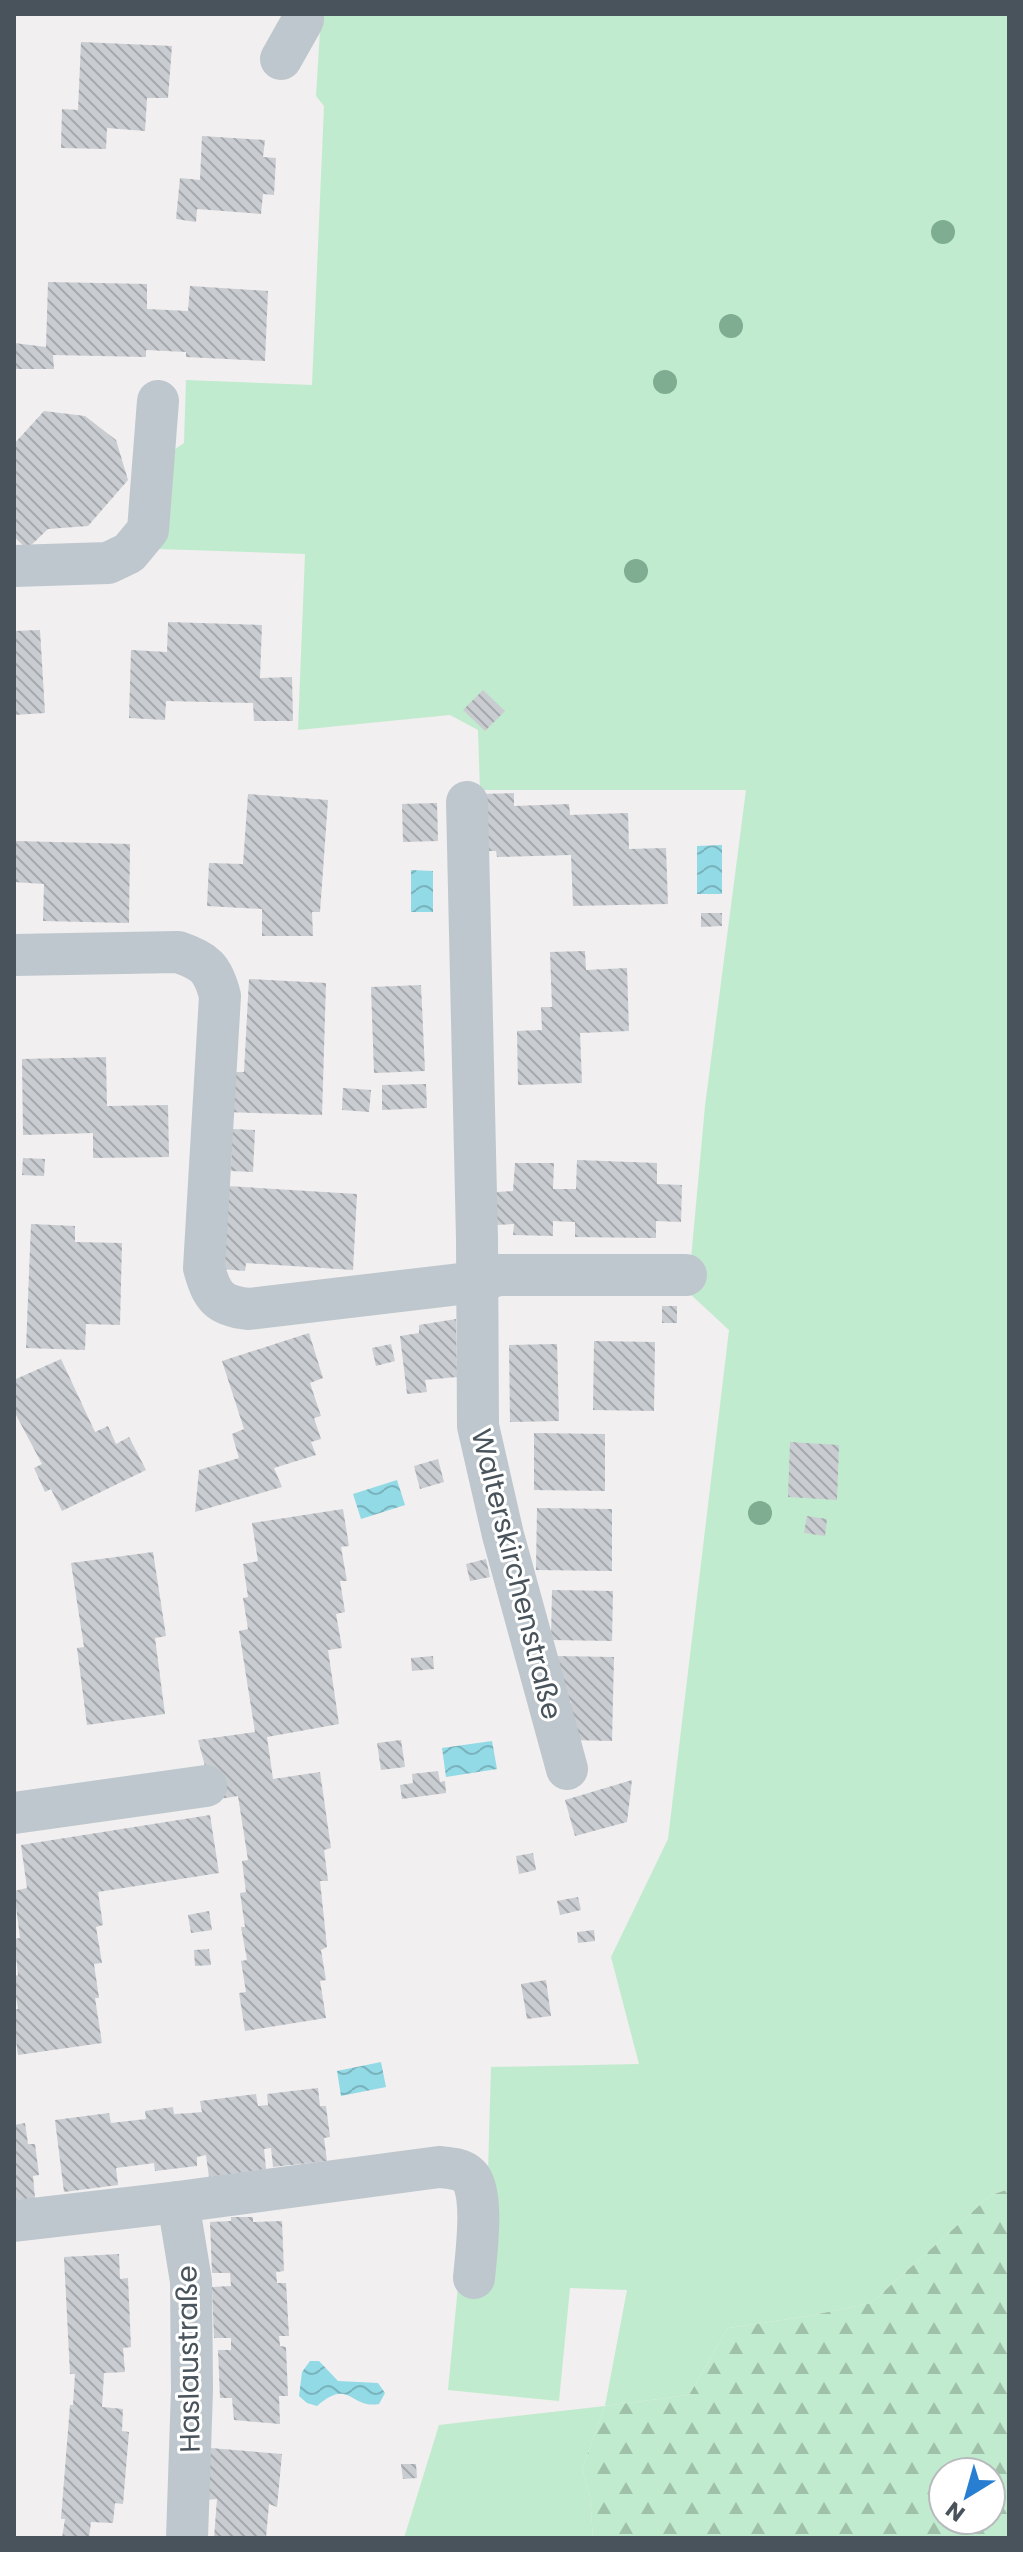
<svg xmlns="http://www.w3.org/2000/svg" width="1023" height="2552" font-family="Poppins,sans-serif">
<defs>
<pattern id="forest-firs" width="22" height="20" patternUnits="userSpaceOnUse" patternTransform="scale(2)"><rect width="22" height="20" fill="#c1ebce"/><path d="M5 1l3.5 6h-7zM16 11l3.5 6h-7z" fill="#9fc1aa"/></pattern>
<pattern id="water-waves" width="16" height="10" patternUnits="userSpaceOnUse" patternTransform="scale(2)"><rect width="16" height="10" fill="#92dae5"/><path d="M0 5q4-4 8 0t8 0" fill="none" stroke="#79b3bd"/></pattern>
<pattern id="building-back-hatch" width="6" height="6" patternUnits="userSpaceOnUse" patternTransform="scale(2)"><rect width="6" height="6" fill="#c9ccd1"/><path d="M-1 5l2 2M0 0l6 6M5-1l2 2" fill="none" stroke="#a5a8ad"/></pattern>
</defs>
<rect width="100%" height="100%" fill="#f1efef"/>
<path fill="#c1ebce" d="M 321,14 L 1009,14 L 1009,2189 L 991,2195 L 871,2303 L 809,2316 L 728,2328 L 689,2395 L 605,2406 L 582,2469 L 590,2497 L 593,2538 L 404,2538 L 439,2425 L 605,2406 L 627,2290 L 570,2288 L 559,2401 L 448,2390 L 459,2276 L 485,2278 L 491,2067 L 639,2064 L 611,1957 L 668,1839 L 729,1330 L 688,1292 L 705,1106 L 746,790 L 480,790 L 478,730 L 450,715 L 298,730 L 305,554 L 158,549 L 171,452 L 184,443 L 186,380 L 312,385 L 324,106 L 316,96 Z"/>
<path fill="url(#forest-firs)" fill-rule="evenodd" d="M 1009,2189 L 1009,2538 L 593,2538 L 590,2497 L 582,2469 L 605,2406 L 689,2395 L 728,2328 L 809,2316 L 871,2303 L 991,2195 ZM 943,2472 L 991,2472 L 991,2520 L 943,2520 Z"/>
<g fill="url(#water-waves)">
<path d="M 722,845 L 722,894 L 697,894 L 697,846 Z"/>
<path d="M 411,870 L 433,871 L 433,912 L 411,912 Z"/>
<path d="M 397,1480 L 405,1505 L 361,1519 L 353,1494 Z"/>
<path d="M 492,1741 L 497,1769 L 446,1777 L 442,1748 Z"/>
<path d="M 381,2062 L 386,2087 L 341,2096 L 337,2071 Z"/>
<path d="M 310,2361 L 319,2361 L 338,2381 L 378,2383 L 385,2393 L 379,2404 C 350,2409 350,2377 317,2406 L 307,2403 L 299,2396 L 302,2372 Z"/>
</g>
<g fill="url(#building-back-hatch)">
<path d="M 81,42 L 172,46 L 168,98 L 147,98 L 145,131 L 107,128 L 106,149 L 61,148 L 62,109 L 78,110 Z"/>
<path d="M 202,136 L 265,140 L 263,157 L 276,158 L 274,195 L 263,194 L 261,214 L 197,209 L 196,222 L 176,219 L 180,178 L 200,180 Z"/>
<path d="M 48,282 L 147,284 L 147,309 L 188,311 L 190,286 L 268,291 L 265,361 L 186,357 L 186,352 L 146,350 L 146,357 L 53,355 L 54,369 L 14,369 L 14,343 L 46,347 Z"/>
<path d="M 44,411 L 85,416 L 116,440 L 128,480 L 88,526 L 48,529 L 27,549 L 14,537 L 14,444 Z"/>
<path d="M 168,622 L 262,625 L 260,678 L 292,677 L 293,721 L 254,721 L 253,703 L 166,701 L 165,720 L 129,718 L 131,650 L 167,652 Z"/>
<path d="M 40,630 L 45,713 L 14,715 L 14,631 Z"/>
<path d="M 483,690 L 505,711 L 485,731 L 463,710 Z"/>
<path d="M 514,793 L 514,806 L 569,804 L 570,815 L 628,813 L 629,849 L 666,848 L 668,904 L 573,906 L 571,855 L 497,857 L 496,851 L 483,851 L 482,794 Z"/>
<path d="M 248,794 L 328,800 L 320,912 L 312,912 L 313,936 L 262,936 L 262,909 L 207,906 L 209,863 L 243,864 Z"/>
<path d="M 437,803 L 438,841 L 403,842 L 402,804 Z"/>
<path d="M 16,841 L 130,844 L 129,923 L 43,921 L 44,884 L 14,882 Z"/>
<path d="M 701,913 L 722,913 L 722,926 L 701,927 Z"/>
<path d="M 585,951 L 586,970 L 627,968 L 629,1031 L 580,1033 L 582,1083 L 518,1085 L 517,1031 L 542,1030 L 541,1007 L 552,1007 L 550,952 Z"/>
<path d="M 249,979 L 326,983 L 322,1115 L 225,1112 L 226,1072 L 244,1072 Z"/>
<path d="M 421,985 L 425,1071 L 374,1073 L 371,987 Z"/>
<path d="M 106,1057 L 107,1106 L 168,1105 L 169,1157 L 93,1158 L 93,1133 L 23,1135 L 22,1059 Z"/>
<path d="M 426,1084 L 427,1108 L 382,1110 L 382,1085 Z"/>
<path d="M 343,1088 L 371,1090 L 369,1112 L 342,1110 Z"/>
<path d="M 232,1129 L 255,1130 L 253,1172 L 231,1171 Z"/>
<path d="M 23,1158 L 45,1159 L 44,1176 L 22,1175 Z"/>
<path d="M 577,1160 L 657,1163 L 657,1184 L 682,1185 L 681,1222 L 656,1221 L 656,1238 L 575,1237 L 575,1222 L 553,1221 L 553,1236 L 513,1235 L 514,1224 L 496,1225 L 496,1192 L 513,1191 L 515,1163 L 554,1163 L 553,1189 L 576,1189 Z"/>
<path d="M 227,1186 L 357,1194 L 353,1270 L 246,1263 L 245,1271 L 222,1269 Z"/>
<path d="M 31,1224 L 75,1226 L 75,1242 L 122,1243 L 120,1325 L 86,1324 L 85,1350 L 26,1348 Z"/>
<rect x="662" y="1306" width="15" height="17"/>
<path d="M 456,1319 L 457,1377 L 425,1380 L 427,1392 L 407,1394 L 400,1336 L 419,1333 L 419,1325 Z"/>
<path d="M 309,1333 L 323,1378 L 310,1383 L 321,1416 L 314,1418 L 321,1439 L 311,1442 L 316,1455 L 274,1468 L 282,1487 L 195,1512 L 199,1470 L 239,1458 L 232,1434 L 244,1429 L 222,1361 Z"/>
<path d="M 594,1341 L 655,1342 L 654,1411 L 593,1410 Z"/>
<path d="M 391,1344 L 395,1361 L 376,1366 L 372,1348 Z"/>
<path d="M 557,1344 L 559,1421 L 510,1422 L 509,1345 Z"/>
<path d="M 61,1359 L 95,1432 L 108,1426 L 116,1444 L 129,1437 L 146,1470 L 62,1511 L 51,1489 L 45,1492 L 34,1468 L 42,1464 L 15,1413 L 16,1379 Z"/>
<path d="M 534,1433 L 605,1434 L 605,1491 L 534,1490 Z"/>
<path d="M 790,1442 L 839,1445 L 837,1500 L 788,1497 Z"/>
<path d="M 438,1459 L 444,1482 L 420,1489 L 414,1466 Z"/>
<path d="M 537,1508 L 612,1509 L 612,1571 L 536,1570 Z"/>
<path d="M 343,1509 L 349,1546 L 341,1547 L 347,1581 L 340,1581 L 345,1612 L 336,1614 L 342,1648 L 328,1650 L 339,1724 L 267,1737 L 273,1779 L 320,1772 L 331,1848 L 324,1850 L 328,1881 L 320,1881 L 327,1947 L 321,1950 L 326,1980 L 320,1981 L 326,2018 L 245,2031 L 239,1993 L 246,1992 L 241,1961 L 247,1960 L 241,1927 L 245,1927 L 240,1893 L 246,1892 L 242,1861 L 248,1860 L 238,1796 L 214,1800 L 198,1740 L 255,1732 L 239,1631 L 248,1629 L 243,1598 L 248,1597 L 243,1564 L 258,1561 L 252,1523 Z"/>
<path d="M 807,1516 L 827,1519 L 825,1536 L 804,1533 Z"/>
<path d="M 153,1552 L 166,1636 L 155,1638 L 165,1714 L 87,1725 L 77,1648 L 84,1647 L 71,1563 Z"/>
<path d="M 486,1559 L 490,1577 L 470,1581 L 466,1564 Z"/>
<path d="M 552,1590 L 613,1591 L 612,1641 L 551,1640 Z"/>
<path d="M 433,1656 L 434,1669 L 412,1671 L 411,1658 Z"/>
<path d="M 555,1656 L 614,1657 L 612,1741 L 570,1740 L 571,1701 L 555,1701 Z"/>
<path d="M 401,1740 L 405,1767 L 381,1770 L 377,1743 Z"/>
<path d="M 438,1771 L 440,1782 L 445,1781 L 446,1793 L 402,1799 L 400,1785 L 413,1783 L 412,1774 Z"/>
<path d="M 632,1780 L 627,1822 L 575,1836 L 565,1800 Z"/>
<path d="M 210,1815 L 219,1873 L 98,1892 L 103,1925 L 96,1927 L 102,1963 L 94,1964 L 99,1998 L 95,1998 L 102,2043 L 18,2055 L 14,2027 L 14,2010 L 18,2009 L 14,1984 L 14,1976 L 18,1975 L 14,1939 L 20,1938 L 14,1891 L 27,1888 L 21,1845 Z"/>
<path d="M 533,1853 L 536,1870 L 519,1874 L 516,1856 Z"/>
<path d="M 578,1897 L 581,1910 L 560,1915 L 557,1901 Z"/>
<path d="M 209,1911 L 212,1930 L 191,1933 L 188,1915 Z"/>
<path d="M 594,1930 L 595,1941 L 578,1943 L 577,1932 Z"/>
<path d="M 209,1949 L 211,1965 L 195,1966 L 194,1950 Z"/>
<path d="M 546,1980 L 551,2016 L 527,2019 L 521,1984 Z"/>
<path d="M 318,2088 L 320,2106 L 326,2106 L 330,2137 L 324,2138 L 327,2161 L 273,2167 L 271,2148 L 264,2149 L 266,2169 L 209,2177 L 206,2155 L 197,2157 L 197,2166 L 155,2171 L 154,2163 L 116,2168 L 118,2185 L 64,2192 L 55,2120 L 109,2113 L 111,2123 L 146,2119 L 145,2111 L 173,2107 L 174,2114 L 191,2113 L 202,2112 L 200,2101 L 256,2094 L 258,2106 L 268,2105 L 267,2094 Z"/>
<path d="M 25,2123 L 28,2144 L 35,2144 L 39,2175 L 33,2176 L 35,2198 L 14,2200 L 14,2125 Z"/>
<path d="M 231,2217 L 253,2217 L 253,2222 L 282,2221 L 284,2271 L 276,2272 L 277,2283 L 286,2283 L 289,2336 L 279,2336 L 280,2346 L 286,2347 L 288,2396 L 279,2396 L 280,2424 L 234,2420 L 232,2398 L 220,2398 L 218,2350 L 231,2350 L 231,2338 L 214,2338 L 212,2287 L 231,2286 L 230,2273 L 212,2273 L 210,2222 L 231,2221 Z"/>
<path d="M 119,2254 L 120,2279 L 128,2278 L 131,2347 L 123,2348 L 125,2372 L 104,2373 L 102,2407 L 123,2409 L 122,2431 L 129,2432 L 123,2504 L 115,2503 L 113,2523 L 91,2522 L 89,2538 L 62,2538 L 65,2519 L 61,2519 L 70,2405 L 73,2405 L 75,2374 L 70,2374 L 64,2257 Z"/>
<path d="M 210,2448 L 282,2454 L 277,2507 L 269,2504 L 266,2538 L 214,2538 L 217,2499 L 205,2500 Z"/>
<path d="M 401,2464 L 416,2464 L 417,2478 L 403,2479 Z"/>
</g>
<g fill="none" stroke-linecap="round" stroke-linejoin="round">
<g stroke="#bec7cd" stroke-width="42">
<path d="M 281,59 L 303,20 L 303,14"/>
<path d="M 14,566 L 108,563 L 129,553 L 148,530 L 158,401"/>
<path d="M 467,802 L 477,1239 L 478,1426 L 503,1535 L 567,1769"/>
<path d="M 14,955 L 178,952 C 205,961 213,968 220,996 L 204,1268 C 212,1297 219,1306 249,1309 L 477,1282 L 498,1275 L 686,1275"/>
<path d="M 14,1813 L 206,1786"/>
<path d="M 178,2202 L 191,2281 L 192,2390 L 187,2538"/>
<path d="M 14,2221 L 178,2202 L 439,2167 C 449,2168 461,2168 469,2176 C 485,2191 476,2255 474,2278"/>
</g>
</g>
<g fill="#7ead91">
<circle cx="943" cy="232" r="12"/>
<circle cx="731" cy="326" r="12"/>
<circle cx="665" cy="382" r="12"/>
<circle cx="636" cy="571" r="12"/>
<circle cx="760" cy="1513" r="12"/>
</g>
<g text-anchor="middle" stroke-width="6" stroke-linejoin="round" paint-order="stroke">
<g font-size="28" fill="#48535b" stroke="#fff">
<text transform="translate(517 1574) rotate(76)" y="10">Walterskirchenstraße</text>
<text transform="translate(188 2359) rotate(-91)" y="10">Haslaustraße</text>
</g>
</g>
<rect width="1023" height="2552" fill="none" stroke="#48535b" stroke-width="32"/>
<g transform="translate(967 2496) rotate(217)"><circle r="38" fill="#ffffff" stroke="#b6babd" stroke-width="2"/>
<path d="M0-6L14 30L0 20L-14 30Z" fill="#287fd2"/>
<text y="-12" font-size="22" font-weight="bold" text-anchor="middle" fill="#48535b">N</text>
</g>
</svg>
